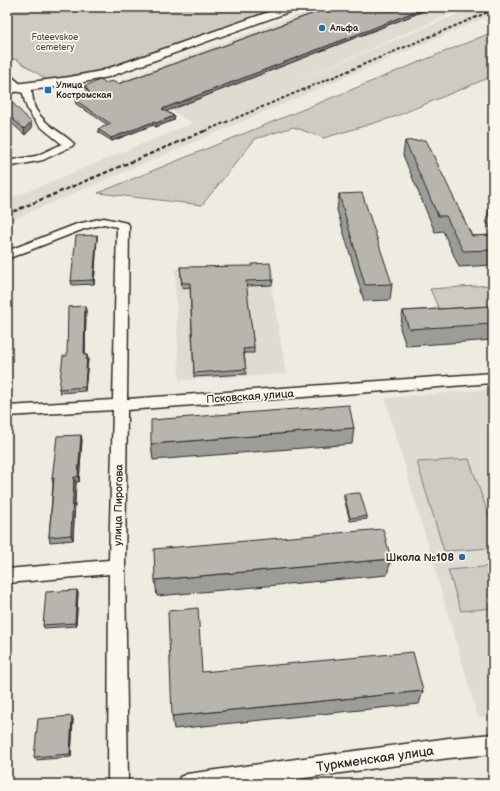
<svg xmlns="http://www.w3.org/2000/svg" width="500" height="791" font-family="'Balsamiq Sans',sans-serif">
<rect width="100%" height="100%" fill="#eeebe0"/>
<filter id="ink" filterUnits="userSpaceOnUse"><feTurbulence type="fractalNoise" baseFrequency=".025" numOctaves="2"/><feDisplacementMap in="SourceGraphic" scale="8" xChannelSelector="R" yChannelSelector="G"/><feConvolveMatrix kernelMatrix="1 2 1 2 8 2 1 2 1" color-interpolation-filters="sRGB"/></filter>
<g filter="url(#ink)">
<g fill="#dedbd1">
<path d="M 320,7 L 467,7 L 286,85 L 475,7 L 493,7 L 493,14 L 7,222 L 7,200 L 193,123 L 120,81 Z"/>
<path d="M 268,265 L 286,374 L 179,380 L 175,269 Z"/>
<path d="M 493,389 L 493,716 L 478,717 L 385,398 Z"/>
</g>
<g fill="#cecbc2" stroke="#7c7b76">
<path d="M 7,7 L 281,7 L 100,70 L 47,80 L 16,59 L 7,60 Z"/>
<path d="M 493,32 L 493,76 L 394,117 L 324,138 L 293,127 L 255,139 L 202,205 L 98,193 Z"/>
<path d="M 491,285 L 493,289 L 493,308 L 440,312 L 430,289 Z"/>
<path d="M 469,459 L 493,528 L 493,548 L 444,551 L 417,462 Z"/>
<path d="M 493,566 L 493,608 L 461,611 L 448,570 Z"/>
</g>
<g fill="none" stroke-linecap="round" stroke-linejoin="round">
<defs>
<g id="street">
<path d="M 7,74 L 10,75 L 25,88 L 30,89 C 34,96 32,103 36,110 C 44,124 61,132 72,142 L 74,144 L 72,146 L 43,160 L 7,167 L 7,161 L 36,156 L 62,144 C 42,127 27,120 23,93 L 19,92 L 7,82 Z"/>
<path d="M 104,218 L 127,223 L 129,225 L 127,399 L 493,373 L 493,383 L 127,410 L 125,566 L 128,784 L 108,784 L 109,574 L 7,583 L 7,569 L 109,560 L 113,410 L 7,416 L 7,406 L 113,400 L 117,227 L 104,224 L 84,229 L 7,259 L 7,251 L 77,224 Z"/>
<path d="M 493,734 L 493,754 L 449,758 L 261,784 L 177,784 L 180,777 L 187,774 L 449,738 Z"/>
</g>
<path id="secondary" d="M 283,7 L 298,7 L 297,9 L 108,77 L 70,85 L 7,93 L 7,85 L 70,77 L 101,71 Z"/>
</defs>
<use href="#street" stroke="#2b2b2b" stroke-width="3"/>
<use href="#secondary" stroke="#2b2b2b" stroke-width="3"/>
<use href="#street" fill="#fbf7ec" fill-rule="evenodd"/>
<use href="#secondary" fill="#fbf7ec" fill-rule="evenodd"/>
<path stroke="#2b2b2b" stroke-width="2" stroke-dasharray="3.5 2" stroke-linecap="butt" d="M 205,131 L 493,10"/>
<path stroke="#2b2b2b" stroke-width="2.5" stroke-dasharray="4.5 2.5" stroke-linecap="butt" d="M 7,214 L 207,130"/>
</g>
<g fill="#9e9c96" stroke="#2b2b2b">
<path d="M 331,7 L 434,7 L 365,34 L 166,111 L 174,116 L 174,120 L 156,127 L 153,125 L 112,141 L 99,133 L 98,129 L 108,125 L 76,104 L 75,100 L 90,95 L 86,89 L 85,86 L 105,83 L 118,84 Z"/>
<path d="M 7,97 L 32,128 L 25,135 L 7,119 Z"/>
<path d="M 405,141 L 472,236 L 493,235 L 493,265 L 459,267 L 443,231 L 435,232 L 403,155 Z"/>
<path d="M 339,194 L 392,284 L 390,300 L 364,301 L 337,210 Z"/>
<path d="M 490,206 L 493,206 L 493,234 L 486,221 Z"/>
<path d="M 97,235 L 97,239 L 94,284 L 72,285 L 71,281 Z"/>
<path d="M 180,267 L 273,280 L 272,285 L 246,286 L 254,348 L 254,353 L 244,353 L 246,374 L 194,377 L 190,287 L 182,288 Z"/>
<path d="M 493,306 L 493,340 L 406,346 L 400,328 L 403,311 Z"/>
<path d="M 86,310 L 85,355 L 87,355 L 88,359 L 85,391 L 60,393 L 59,389 L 67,356 Z"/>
<path d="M 492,390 L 493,390 L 493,404 L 490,396 Z"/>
<path d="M 354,428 L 352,444 L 153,460 L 151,444 Z"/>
<path d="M 81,435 L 82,440 L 79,482 L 76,482 L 73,540 L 50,542 L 49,537 L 53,484 L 52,479 Z"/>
<path d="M 344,494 L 367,516 L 367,519 L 350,521 L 344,498 Z"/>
<path d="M 391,559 L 387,575 L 157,596 L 155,580 Z"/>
<path d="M 77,590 L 78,593 L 76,626 L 44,628 L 43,625 Z"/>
<path d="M 423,691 L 419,704 L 174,729 L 172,716 Z"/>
<path d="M 73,719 L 71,757 L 36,760 L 34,757 Z"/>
</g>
<g fill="#817f7a" stroke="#2b2b2b">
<path d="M 426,7 L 434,7 L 365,34 L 162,113 L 162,109 Z"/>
<path d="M 174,116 L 174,120 L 156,127 L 156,123 Z"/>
<path d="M 31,122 L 32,128 L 25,135 L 24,129 Z"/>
<path d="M 153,122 L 153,125 L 112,141 L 111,138 Z"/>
<path d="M 97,235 L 97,239 L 94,284 L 93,280 Z"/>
<path d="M 85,306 L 86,310 L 85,359 L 84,355 Z"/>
<path d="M 87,355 L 88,359 L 85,391 L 85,387 Z"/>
<path d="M 81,435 L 82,440 L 79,482 L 78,477 Z"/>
<path d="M 74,477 L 76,482 L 73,540 L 71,535 Z"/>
<path d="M 77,590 L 78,593 L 76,626 L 75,623 Z"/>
<path d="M 72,716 L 73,719 L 71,757 L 70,754 Z"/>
</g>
<g fill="#b8b5ae" stroke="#2b2b2b">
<path d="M 331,7 L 426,7 L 366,31 L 162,109 L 174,116 L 156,123 L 153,122 L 111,138 L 98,129 L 111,124 L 75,100 L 91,95 L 85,86 L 100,80 L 105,83 L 112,81 L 118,84 Z"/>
<path d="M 7,97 L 31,122 L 24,129 L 7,114 Z"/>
<path d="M 426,140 L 472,236 L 493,235 L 493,250 L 463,251 L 446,216 L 438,216 L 405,141 Z"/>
<path d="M 362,193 L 392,284 L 365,285 L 339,194 Z"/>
<path d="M 490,206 L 493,206 L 493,212 Z"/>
<path d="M 97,235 L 93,280 L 71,281 L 76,236 Z"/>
<path d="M 270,263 L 273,280 L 246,281 L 254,348 L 243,349 L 246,369 L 194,373 L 190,283 L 182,283 L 180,267 L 252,266 L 252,264 Z"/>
<path d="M 85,306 L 84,355 L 87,355 L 85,387 L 59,389 L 63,356 L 67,356 L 68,307 Z"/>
<path d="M 493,306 L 493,324 L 409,329 L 403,311 Z"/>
<path d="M 349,405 L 354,428 L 151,444 L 151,420 Z"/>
<path d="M 81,435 L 78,477 L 74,477 L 71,535 L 49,537 L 54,478 L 52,479 L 57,436 Z"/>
<path d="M 360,493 L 367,516 L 350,518 L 344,494 Z"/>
<path d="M 383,529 L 391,559 L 155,580 L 154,549 Z"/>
<path d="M 77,590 L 75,623 L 43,625 L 46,592 Z"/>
<path d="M 198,608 L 202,672 L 413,652 L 423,691 L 172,716 L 168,611 Z"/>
<path d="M 72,716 L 70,754 L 34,757 L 38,719 Z"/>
</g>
</g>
<g fill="#1f6fb2" stroke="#fbf7ec" stroke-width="1.5">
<circle cx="322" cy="28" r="4"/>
<rect x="44" y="86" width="8" height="8" rx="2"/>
<circle cx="462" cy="557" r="4"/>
</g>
<g text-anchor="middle" stroke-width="3.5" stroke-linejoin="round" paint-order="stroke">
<g font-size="9" font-weight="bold" fill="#2b2b2b" stroke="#fbf7ec" text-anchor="start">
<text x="330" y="31">Альфа</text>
<text x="56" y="88">Улица<tspan x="56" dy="10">Костромская</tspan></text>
</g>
<g font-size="9" fill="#545351" stroke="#fbf7ec">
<text x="55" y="40">Fateevskoe<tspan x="55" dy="10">cemetery</tspan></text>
</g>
<g font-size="11" fill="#2b2b2b" stroke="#fbf7ec">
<text transform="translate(250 396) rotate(-4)" y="4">Псковская улица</text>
<text transform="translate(118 505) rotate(-89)" y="4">улица Пирогова</text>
</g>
<g font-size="11" font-weight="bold" fill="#2b2b2b" stroke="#fbf7ec" text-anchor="end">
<text x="454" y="561">Школа №108</text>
</g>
<g font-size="13" fill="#2b2b2b" stroke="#fbf7ec">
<text transform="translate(375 758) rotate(-8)" y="5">Туркменская улица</text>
</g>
</g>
<rect width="500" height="791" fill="none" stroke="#fbf7ec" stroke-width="24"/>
<rect x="12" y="12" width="476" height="767" fill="none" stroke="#2b2b2b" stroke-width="1.5" filter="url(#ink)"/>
</svg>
